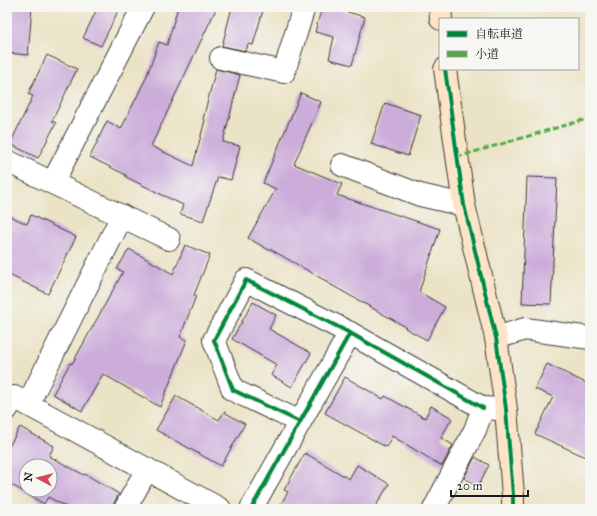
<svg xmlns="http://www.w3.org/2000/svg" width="597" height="516" font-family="'IM FELL Great Primer','Noto Serif JP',serif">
<rect width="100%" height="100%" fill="#f6f6f2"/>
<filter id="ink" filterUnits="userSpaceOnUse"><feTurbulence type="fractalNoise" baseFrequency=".025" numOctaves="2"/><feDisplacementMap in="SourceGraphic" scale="8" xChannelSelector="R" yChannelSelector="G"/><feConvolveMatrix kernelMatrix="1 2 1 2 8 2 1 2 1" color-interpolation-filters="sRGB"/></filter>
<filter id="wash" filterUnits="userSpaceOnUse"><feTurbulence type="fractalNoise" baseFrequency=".012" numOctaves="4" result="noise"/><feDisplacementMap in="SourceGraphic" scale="16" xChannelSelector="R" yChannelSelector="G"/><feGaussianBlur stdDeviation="0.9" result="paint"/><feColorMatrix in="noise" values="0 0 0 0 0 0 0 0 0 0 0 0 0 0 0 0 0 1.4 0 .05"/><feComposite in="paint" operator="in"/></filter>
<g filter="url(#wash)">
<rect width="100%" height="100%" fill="#ebe3c6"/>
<g id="blocks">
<g fill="#ccadda" fill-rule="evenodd">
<path d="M 7,7 L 32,7 L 28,55 L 7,53 Z"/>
<path d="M 98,7 L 120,7 L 101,46 L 83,38 Z"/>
<path d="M 178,7 L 217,7 L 151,146 L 193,166 L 205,120 L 203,119 L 216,69 L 240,75 L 223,142 L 240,146 L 231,180 L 218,177 L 203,221 L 180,214 L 183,205 L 126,177 L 126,175 L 90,157 L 107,121 L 121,129 L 146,78 L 159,42 L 167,45 Z"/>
<path d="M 232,7 L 264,7 L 253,45 L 248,44 L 246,51 L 222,46 Z"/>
<path d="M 322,7 L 330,7 L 365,17 L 352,65 L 329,59 L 334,37 L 315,32 Z"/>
<path d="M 47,55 L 77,69 L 52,121 L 56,123 L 38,158 L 10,144 L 33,96 L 28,94 Z"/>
<path d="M 301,93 L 321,102 L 294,164 L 342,184 L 337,195 L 440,229 L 419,292 L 445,307 L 427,340 L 405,328 L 406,327 L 326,282 L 326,281 L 270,249 L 269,250 L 248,238 L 276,189 L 263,183 Z"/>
<path d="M 385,103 L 421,115 L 408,156 L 371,144 Z"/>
<path d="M 527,177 L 557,178 L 551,304 L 522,303 Z"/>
<path d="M 7,215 L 27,224 L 31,215 L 76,237 L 48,294 L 7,274 Z"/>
<path d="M 185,245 L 210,255 L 194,295 L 196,296 L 180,337 L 187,340 L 160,407 L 103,374 L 82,411 L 53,394 L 70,363 L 72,364 L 123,272 L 117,269 L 129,249 L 173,274 Z"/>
<path d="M 253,302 L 276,315 L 269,329 L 311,353 L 292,387 L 271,375 L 277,365 L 232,339 Z"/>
<path d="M 547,364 L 590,385 L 590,459 L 535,434 L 553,397 L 535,389 Z"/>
<path d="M 345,377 L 383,399 L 385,396 L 425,418 L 431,406 L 452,418 L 441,438 L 453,445 L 442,466 L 392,436 L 386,447 L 325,413 Z"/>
<path d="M 176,396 L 219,420 L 224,412 L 245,424 L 221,466 L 156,430 Z"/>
<path d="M 20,427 L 54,446 L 49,456 L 84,475 L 85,474 L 119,494 L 114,503 L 113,509 L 70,509 L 48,497 L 44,504 L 7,482 L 7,450 ZM 26,466 L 50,466 L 50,490 L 26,490 Z"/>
<path d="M 305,453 L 349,479 L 357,465 L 389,484 L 374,509 L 278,509 L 288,492 L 284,490 Z"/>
<path d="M 475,457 L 489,465 L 478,486 L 464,478 Z"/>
</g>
</g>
</g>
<g filter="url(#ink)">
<use href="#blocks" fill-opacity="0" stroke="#3b3a36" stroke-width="1"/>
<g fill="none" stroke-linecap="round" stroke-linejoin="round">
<defs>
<g id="street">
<path d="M 221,58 L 284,72 L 304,7"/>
<path d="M 7,161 L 169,239"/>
<path d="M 342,165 L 420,195 L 464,205"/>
<path d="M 53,182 L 143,7"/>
<path d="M 496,338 L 525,329 L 590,338"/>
<path d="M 28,404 L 122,216"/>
<path d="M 7,409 L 14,397 L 220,509"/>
<path d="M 300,422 L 233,390 L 214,340 L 246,280 L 350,333"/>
<path d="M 125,509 L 147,469"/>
<path d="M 251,509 L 350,333 L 483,408"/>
<path d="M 434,509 L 475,430 L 483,408 L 498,409"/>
</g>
<g id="secondary">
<path d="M 440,7 L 441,19"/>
<path d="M 445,69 L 464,205 L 496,338 L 506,409 L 513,495 L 513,509"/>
</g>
</defs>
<use href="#street" stroke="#3b3a36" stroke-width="24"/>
<use href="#secondary" stroke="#3b3a36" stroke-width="24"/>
<use href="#street" stroke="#fff" stroke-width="22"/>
<use href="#secondary" stroke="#fee4c6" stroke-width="22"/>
<path stroke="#52a943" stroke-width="3" stroke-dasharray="6 3" stroke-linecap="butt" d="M 457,157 L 590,118"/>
<defs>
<g id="cycleway">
<path d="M 445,69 L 464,205 L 496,338 L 506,409 L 513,495 L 513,509"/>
<path d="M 300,422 L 233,390 L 214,340 L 246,280 L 350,333"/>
<path d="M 251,509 L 350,333 L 483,408"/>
</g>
</defs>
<use href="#cycleway" stroke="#f6f6f2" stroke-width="6"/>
<use href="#cycleway" stroke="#00873e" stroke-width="4"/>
</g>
</g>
<rect width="597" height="516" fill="none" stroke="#f6f6f2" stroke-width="24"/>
<rect x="439" y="18" width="140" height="52" fill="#f6f6f2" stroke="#9f9f9c"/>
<rect x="447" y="31" width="20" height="6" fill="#00873e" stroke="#9f9f9c"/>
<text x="475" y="38" font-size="12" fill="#1c1c1c">自転車道</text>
<rect x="447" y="51" width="20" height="6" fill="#52a943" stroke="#9f9f9c"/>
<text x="475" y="58" font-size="12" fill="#1c1c1c">小道</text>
<g transform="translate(38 478) rotate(277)"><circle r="19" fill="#f6f6f2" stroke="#9f9f9c"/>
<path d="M0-3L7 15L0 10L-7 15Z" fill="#d1495b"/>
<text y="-6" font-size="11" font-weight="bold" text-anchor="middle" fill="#1c1c1c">N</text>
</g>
<path d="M451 490v6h77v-6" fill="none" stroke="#1c1c1c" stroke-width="2"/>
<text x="457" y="490" font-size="12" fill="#1c1c1c" stroke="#f6f6f2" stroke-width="3" paint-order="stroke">20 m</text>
</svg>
